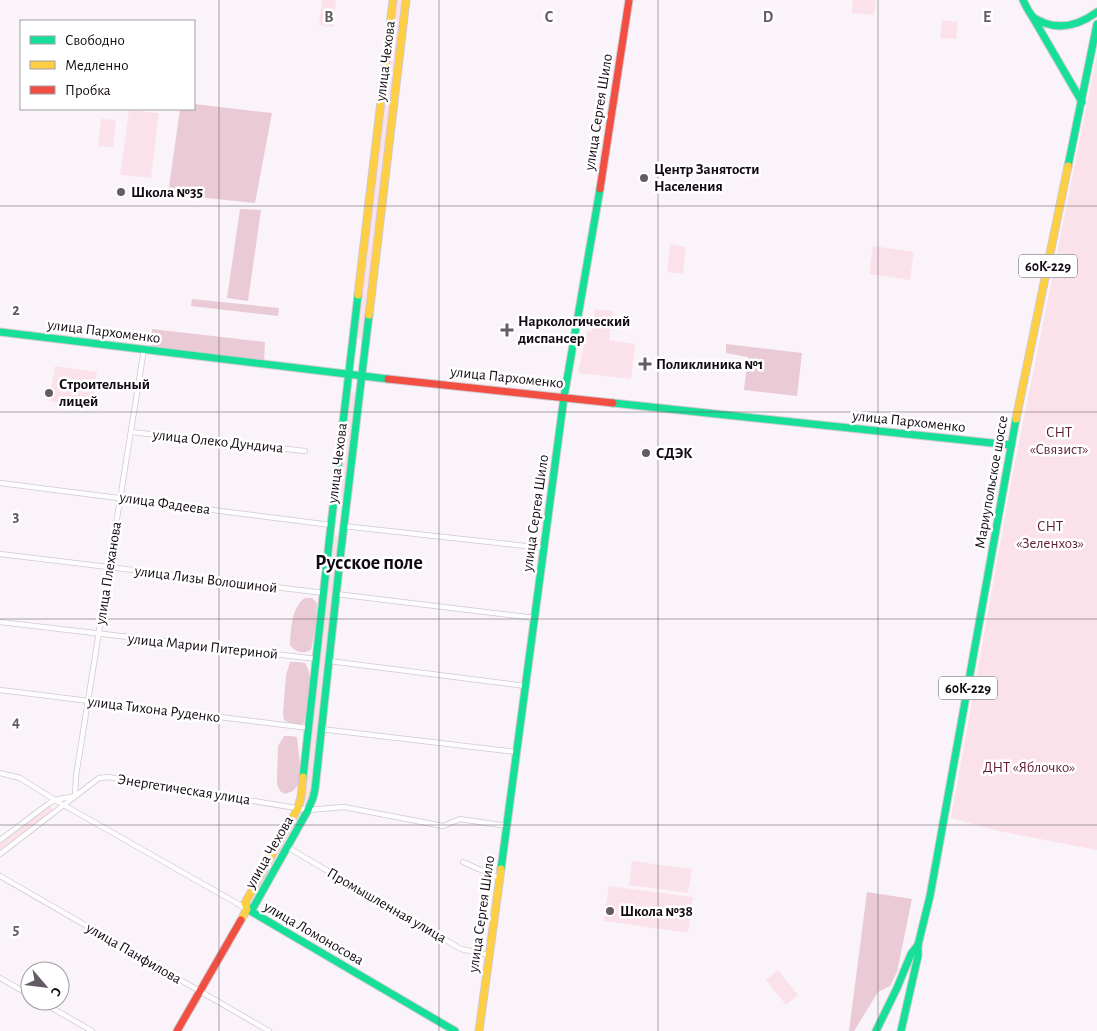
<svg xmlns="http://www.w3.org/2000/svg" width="1097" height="1031" font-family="'Alegreya Sans',sans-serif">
<rect width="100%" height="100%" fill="#faf4fa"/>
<g fill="#fbe2ea">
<path d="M 322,0 L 336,0 L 333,27 L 319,25 Z"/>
<path d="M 396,0 L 402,0 L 363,339 L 356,338 Z"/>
<path d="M 853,0 L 876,0 L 874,15 L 852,13 Z"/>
<path d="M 942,20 L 958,22 L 956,39 L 940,38 Z"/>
<path d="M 1097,54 L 1097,850 L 998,831 L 951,818 L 1013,472 Z"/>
<path d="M 129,110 L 159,113 L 151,178 L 120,175 Z"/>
<path d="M 101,119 L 116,120 L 113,147 L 98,146 Z"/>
<path d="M 670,244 L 686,247 L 683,274 L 667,272 Z"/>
<path d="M 873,246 L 914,252 L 910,280 L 869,274 Z"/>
<path d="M 595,309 L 613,311 L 609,340 L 635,344 L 631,379 L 578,373 L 587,331 L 592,331 Z"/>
<path d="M 55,366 L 97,372 L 92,408 L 49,401 Z"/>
<path d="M 351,391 L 356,392 L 343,497 L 338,497 Z"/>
<path d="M 334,535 L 339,536 L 312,790 L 309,799 L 306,805 L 304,804 Z"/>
<path d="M 50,806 L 53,810 L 0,850 L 0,844 Z"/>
<path d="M 632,861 L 692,869 L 688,893 L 629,885 Z"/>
<path d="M 609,886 L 693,897 L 688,933 L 604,921 Z"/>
<path d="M 778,970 L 798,995 L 786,1005 L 766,980 Z"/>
</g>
<g fill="#eacad4">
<path d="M 194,104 L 272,113 L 255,203 L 168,194 L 180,109 L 194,109 Z"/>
<path d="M 240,209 L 261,210 L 248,301 L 227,298 Z"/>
<path d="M 192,299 L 279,308 L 278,316 L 191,306 Z"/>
<path d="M 152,329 L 265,342 L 264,361 L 151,348 Z"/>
<path d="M 726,344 L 802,353 L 797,396 L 744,390 L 748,357 L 726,353 Z"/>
<path d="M 305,598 L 312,598 L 317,603 L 316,626 L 311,650 C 303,654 296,653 290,645 C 291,631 291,607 305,598 Z"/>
<path d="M 290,662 L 298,662 L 305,663 C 316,681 308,704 304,723 L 297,727 L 284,720 L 283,713 L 286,675 Z"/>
<path d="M 284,736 L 290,736 L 297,737 L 300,765 L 299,784 L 293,791 L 285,794 L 280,791 L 277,784 L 277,778 L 278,746 Z"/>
<path d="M 867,892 L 912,899 L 897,972 L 890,986 L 878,992 L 854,1031 L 849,1031 Z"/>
</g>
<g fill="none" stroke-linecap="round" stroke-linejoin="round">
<defs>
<g id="street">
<path d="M 131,432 L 305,451"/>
<path d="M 0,483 L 331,525"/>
<path d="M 343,526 L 544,548"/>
<path d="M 0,554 L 324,593"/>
<path d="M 336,594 L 535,618"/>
<path d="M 0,622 L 317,659"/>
<path d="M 329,661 L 525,686"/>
<path d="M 0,690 L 309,728"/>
<path d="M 321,729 L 517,752"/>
<path d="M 0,773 L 20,778 L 55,800 L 247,909"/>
<path d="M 0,840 L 48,804 L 55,800 L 75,796 L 76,776 L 144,349"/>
<path d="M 287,847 L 461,949 L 489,955"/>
<path d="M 0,854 L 99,778 L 108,777 L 308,810 L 344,807 L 443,826 L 460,819 L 507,826"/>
<path d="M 463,862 L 499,878"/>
<path d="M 0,876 L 269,1031"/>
<path d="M 0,978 L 30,995"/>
<path d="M 40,1001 L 92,1031"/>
</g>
<g id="fast">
<path d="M 1023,0 C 1026,6 1029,13 1033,17 C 1036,20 1041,21 1044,23 C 1064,30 1081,24 1097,12"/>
<path d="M 1032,16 L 1082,102"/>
<path d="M 1068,166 L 1097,24"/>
<path d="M 0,332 L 388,379"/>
<path d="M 613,403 L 1011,445"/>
<path d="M 303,777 L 331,525 L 358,295"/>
<path d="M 501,869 L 564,397 L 600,189"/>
<path d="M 247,909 L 253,908 L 308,810 L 313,798 L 315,789 L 341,550 L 369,315"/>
<path d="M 247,909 L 455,1031"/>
<path d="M 876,1031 L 897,988 L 911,954 L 918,945"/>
<path d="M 901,1031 L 918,956 L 918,945 L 930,896 L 1016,419"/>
</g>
<g id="slow">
<path d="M 358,295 L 393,0"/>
<path d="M 369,315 L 406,0"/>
<path d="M 1016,419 L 1068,166"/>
<path d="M 241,920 L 247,909 L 245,903 L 298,808 L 301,797 L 303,777"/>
<path d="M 479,1031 L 501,869"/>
</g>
<g id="jam">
<path d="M 600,189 L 629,0"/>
<path d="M 388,379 L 613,403"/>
<path d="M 177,1031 L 241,920"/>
</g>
</defs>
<use href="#street" stroke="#d1c9d1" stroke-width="6"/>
<use href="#fast" stroke="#d1c9d1" stroke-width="9"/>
<use href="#slow" stroke="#d1c9d1" stroke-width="9"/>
<use href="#jam" stroke="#d1c9d1" stroke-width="9"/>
<use href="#street" stroke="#fefdfe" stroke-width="4.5"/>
<use href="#fast" stroke="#16e098" stroke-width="7"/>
<use href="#slow" stroke="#ffcf43" stroke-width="7"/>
<use href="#jam" stroke="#f24e42" stroke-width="7"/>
</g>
<path fill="none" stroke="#635c64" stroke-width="1" stroke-opacity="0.55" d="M 219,0 L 219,1031M 439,0 L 439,1031M 658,0 L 658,1031M 878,0 L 878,1031M 0,206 L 1097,206M 0,412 L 1097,412M 0,619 L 1097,619M 0,825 L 1097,825"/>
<g fill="#635c64" stroke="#fff" stroke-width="2">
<circle cx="644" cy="178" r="5"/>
<circle cx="121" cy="192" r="5"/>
<path d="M504.5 322.5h5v5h5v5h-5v5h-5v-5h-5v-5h5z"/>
<path d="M642.5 356.5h5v5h5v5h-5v5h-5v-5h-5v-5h5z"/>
<circle cx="49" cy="393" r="5"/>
<circle cx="646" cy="453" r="5"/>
<circle cx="610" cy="911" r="5"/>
</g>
<g text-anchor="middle" stroke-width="5" stroke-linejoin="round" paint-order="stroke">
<g fill="#fff" stroke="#59545a" stroke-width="1">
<rect x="1019" y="254.5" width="58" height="23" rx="4"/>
<rect x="939" y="676.5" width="58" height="23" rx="4"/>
</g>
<g font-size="14" font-weight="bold" fill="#120a13">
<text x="1048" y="271">60К-229</text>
<text x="968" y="693">60К-229</text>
</g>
<g font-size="15" fill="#120a13" stroke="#fff">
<text transform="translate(385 61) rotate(-83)" y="5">улица Чехова</text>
<text transform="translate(598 112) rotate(-81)" y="5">улица Сергея Шило</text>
<text transform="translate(104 331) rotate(7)" y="5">улица Пархоменко</text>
<text transform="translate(507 377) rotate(6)" y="5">улица Пархоменко</text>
<text transform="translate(909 421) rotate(6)" y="5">улица Пархоменко</text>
<text transform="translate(218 441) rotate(6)" y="5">улица Олеко Дундича</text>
<text transform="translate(337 463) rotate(-83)" y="5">улица Чехова</text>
<text transform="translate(991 482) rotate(-80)" y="5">Мариупольское шоссе</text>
<text transform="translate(165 503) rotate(8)" y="5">улица Фадеева</text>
<text transform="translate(535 513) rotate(-82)" y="5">улица Сергея Шило</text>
<text transform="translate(108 573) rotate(-81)" y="5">улица Плеханова</text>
<text transform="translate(206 579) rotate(7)" y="5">улица Лизы Волошиной</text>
<text transform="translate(203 646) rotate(6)" y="5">улица Марии Питериной</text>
<text transform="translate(154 709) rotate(7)" y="5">улица Тихона Руденко</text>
<text transform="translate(184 789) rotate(9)" y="5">Энергетическая улица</text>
<text transform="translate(269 852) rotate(-60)" y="5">улица Чехова</text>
<text transform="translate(387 905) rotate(30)" y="5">Промышленная улица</text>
<text transform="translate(481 914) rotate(-82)" y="5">улица Сергея Шило</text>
<text transform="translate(314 933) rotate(30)" y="5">улица Ломоносова</text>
<text transform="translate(134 953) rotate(30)" y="5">улица Панфилова</text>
</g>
<g font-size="15" font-weight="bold" fill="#120a13" stroke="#fff" text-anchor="start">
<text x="654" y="174">Центр Занятости<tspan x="654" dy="17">Населения</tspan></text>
<text x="131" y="197">Школа №35</text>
<text x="518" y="326">Наркологический<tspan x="518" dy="17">диспансер</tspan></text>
<text x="656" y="369">Поликлиника №1</text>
<text x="59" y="389">Строительный<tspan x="59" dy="17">лицей</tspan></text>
<text x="656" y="458">СДЭК</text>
<text x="620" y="916">Школа №38</text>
</g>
<g font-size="15" fill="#5e1e36" stroke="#fff">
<text x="1059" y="437">СНТ<tspan x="1059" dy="17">«Связист»</tspan></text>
<text x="1050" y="531">СНТ<tspan x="1050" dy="17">«Зеленхоз»</tspan></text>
<text x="1029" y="772">ДНТ «Яблочко»</text>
</g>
<g font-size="20" font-weight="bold" fill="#120a13" stroke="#fff">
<text x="369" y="569">Русское поле</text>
</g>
</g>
<g font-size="16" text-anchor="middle" font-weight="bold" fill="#635c64" stroke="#fff" stroke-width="5" stroke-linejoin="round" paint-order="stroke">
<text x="329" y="22">B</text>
<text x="549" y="22">C</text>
<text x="768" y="22">D</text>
<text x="987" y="22">E</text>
<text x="16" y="315">2</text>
<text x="16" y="521">3</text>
<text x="16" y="727">4</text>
<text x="16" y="934">5</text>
</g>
<rect x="20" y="20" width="175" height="90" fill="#ffffff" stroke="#a09da1"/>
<rect x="30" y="36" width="25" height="8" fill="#16e098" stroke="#a09da1"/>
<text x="65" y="45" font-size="15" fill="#120a13">Свободно</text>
<rect x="30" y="61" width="25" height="8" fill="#ffcf43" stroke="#a09da1"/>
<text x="65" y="70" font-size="15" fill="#120a13">Медленно</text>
<rect x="30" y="86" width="25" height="8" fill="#f24e42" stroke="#a09da1"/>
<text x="65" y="95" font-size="15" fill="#120a13">Пробка</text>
<g transform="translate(45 986) rotate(118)"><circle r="24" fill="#ffffff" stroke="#a09da1"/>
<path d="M0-4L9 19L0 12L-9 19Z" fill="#635c64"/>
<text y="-8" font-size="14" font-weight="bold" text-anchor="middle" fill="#120a13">С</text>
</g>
</svg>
